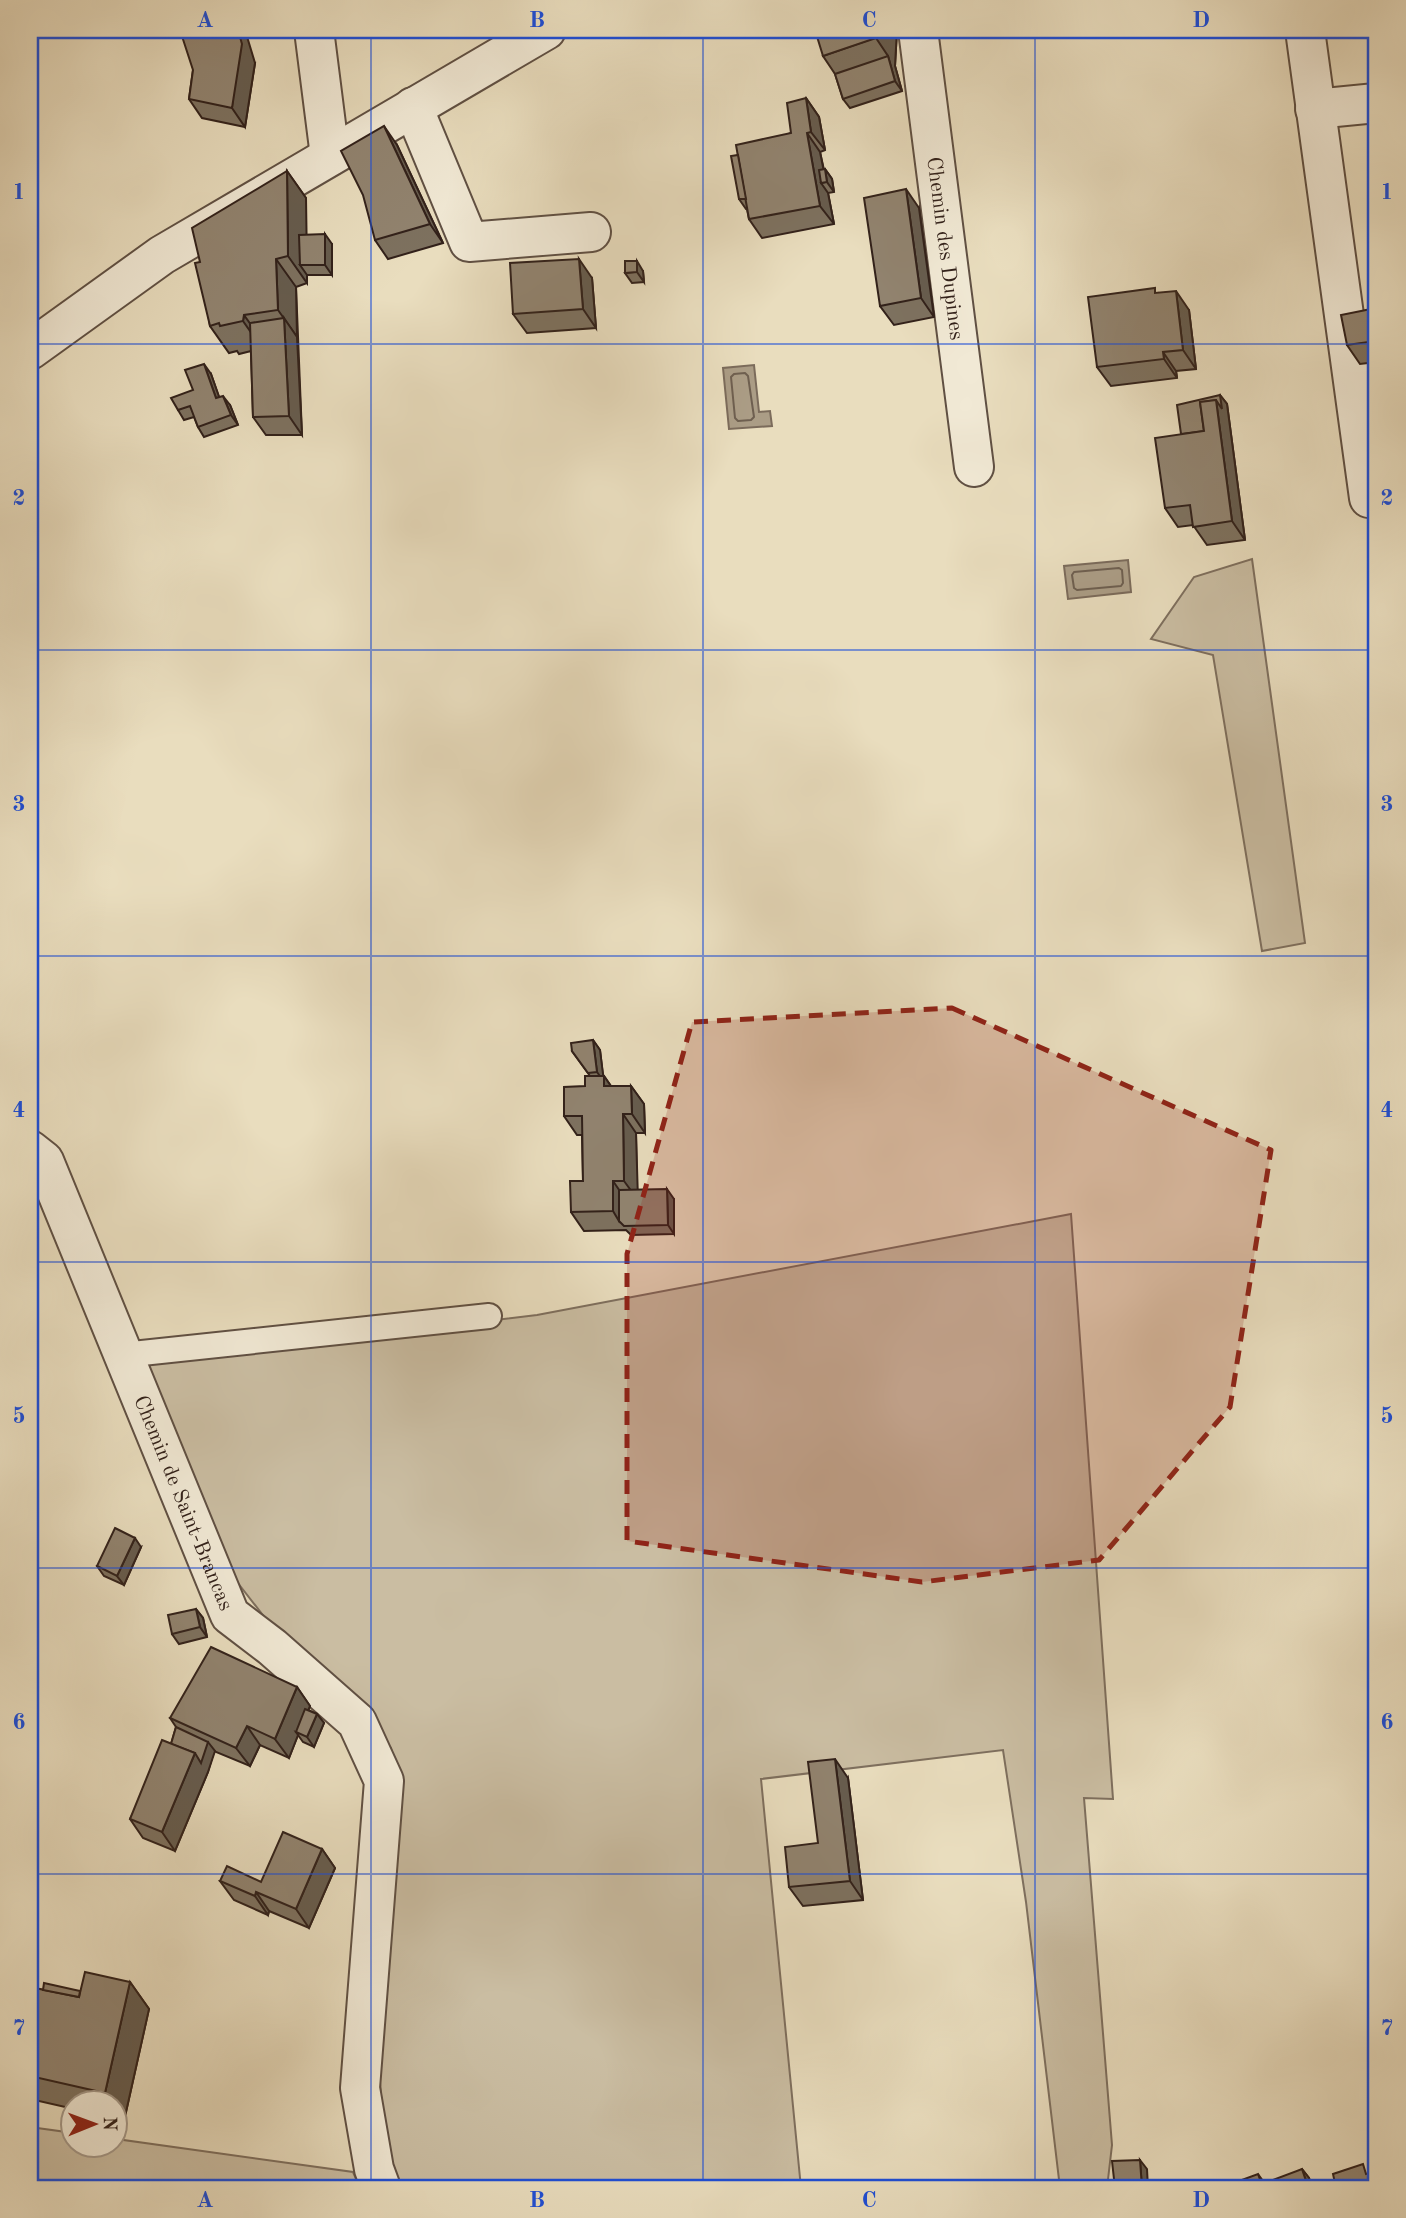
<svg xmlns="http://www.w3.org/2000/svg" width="1406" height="2218" font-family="'Old Standard TT',serif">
<rect width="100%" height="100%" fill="#e9ddbe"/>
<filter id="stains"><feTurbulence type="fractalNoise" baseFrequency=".00286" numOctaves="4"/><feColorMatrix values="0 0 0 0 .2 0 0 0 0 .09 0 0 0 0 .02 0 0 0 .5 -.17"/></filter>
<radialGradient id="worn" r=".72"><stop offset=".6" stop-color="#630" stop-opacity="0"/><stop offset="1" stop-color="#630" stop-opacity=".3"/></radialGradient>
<g fill="#cabda2" stroke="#7e6f5e" stroke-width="2">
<path d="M 1252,559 L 1305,943 L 1262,951 L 1213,655 L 1151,639 L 1194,577 Z"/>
<path d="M 1071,1214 L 1113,1799 L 1084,1798 L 1112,2145 L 1107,2188 L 1060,2188 L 1026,1902 L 1003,1750 L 761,1779 L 801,2188 L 399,2188 L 386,2160 L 376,2030 L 401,1798 L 391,1748 L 276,1632 L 227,1569 L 142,1362 L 537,1315 Z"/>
<path d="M 30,2127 L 73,2133 L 74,2144 L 116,2144 L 116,2139 L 353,2172 L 360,2188 L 30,2188 Z"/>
</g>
<g fill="#ab9d86" stroke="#7b6b5b" stroke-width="2">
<path d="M 754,365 L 759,412 L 770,411 L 772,426 L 729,429 L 723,368 Z"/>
<path d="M 1128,560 L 1131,592 L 1068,599 L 1064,566 Z"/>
</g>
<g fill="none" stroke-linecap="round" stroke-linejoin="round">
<g stroke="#6e5f50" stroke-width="2">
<path d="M 745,373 L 748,376 L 754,417 L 751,420 L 738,421 L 735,418 L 731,377 L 734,374 Z"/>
<path d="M 1119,568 L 1122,570 L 1123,583 L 1121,586 L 1077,590 L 1074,588 L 1072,575 L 1074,572 Z"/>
</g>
<defs>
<path id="service" d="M 123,1355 L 489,1316"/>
<g id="minor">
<path d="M 314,30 L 330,156"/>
<path id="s1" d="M 918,30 L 974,467"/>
<path d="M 1305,30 L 1369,498 L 1376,496"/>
<path d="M 413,107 L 469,242 L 591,232"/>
<path d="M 1315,109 L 1376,103"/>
<path d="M 30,350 L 162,255 L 546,30"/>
<path id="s2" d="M 30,1150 L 44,1161 L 230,1615 L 272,1647 L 357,1722 L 384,1781 L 360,2088 L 374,2169 L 381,2188"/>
</g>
</defs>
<use href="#service" stroke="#605043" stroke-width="28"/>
<use href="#minor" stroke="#605043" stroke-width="42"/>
<use href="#service" stroke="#f1e9d5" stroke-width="24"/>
<use href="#minor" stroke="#f1e9d5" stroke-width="38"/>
</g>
<g fill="#7d715f" stroke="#32211a" stroke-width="2">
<path d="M 897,30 L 895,66 L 902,91 L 850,108 L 843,99 L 835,74 L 823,56 Z"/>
<path d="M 255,63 L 245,127 L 202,118 L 189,99 L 193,70 Z"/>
<path d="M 806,98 L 819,117 L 825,150 L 820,152 L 824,170 L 825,169 L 832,179 L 834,192 L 828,193 L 834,224 L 762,238 L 749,219 L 747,209 L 746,209 L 739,199 L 738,155 L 791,133 Z"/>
<path d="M 397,145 L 443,243 L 388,259 L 375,240 Z"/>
<path d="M 287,171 L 306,198 L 306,235 L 332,244 L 332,275 L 307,275 L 307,283 L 296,287 L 302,435 L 266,435 L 253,417 L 251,351 L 239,354 L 237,351 L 229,353 L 210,326 L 200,262 Z"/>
<path d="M 919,208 L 934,317 L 894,325 L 880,306 Z"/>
<path d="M 643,271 L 644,282 L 632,283 L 625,273 Z"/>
<path d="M 592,278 L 596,328 L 527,333 L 513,314 Z"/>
<path d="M 1159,293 L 1189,310 L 1196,369 L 1176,371 L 1177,378 L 1111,386 L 1097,367 Z"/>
<path d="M 1376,308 L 1376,362 L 1360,364 L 1347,345 Z"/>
<path d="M 211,374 L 219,397 L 230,405 L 238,425 L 204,437 L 198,427 L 194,417 L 184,420 L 178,410 Z"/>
<path d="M 1220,395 L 1227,404 L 1245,540 L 1207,545 L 1193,525 L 1178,527 L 1165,508 L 1181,434 Z"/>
<path d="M 593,1040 L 600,1050 L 603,1076 L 604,1076 L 611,1086 L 631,1086 L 644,1104 L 645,1133 L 636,1133 L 637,1190 L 674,1199 L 674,1234 L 631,1235 L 626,1230 L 584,1231 L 571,1212 L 583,1181 L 582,1135 L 577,1135 L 564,1116 L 585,1086 L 590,1076 L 572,1051 Z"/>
<path d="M 141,1547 L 124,1585 L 104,1576 L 97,1566 Z"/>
<path d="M 196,1609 L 203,1618 L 207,1637 L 179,1644 L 172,1634 Z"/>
<path d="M 297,1687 L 310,1706 L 308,1710 L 317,1714 L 324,1723 L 314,1747 L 303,1742 L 298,1735 L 289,1758 L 260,1745 L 250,1766 L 214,1751 L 208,1772 L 175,1851 L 143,1838 L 130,1819 L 171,1744 L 176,1727 L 170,1718 Z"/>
<path d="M 848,1778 L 863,1900 L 803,1906 L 789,1887 L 818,1843 Z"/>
<path d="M 322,1849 L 335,1868 L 309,1928 L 269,1911 L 268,1915 L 234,1900 L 220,1881 L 261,1882 Z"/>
<path d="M 130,1982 L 149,2009 L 124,2121 L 116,2119 L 116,2103 L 74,2103 L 74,2109 L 30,2099 L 30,1987 L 43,1990 L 80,1991 Z"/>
<path d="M 1302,2169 L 1309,2178 L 1312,2188 L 1272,2188 Z"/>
</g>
<g fill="#665c4e" stroke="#32211a" stroke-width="2">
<path d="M 238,30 L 245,30 L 255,63 L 245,127 L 232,108 Z"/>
<path d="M 876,30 L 897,30 L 895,66 L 902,91 L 895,81 L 888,56 L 876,38 Z"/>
<path d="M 806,98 L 819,117 L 825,150 L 811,132 Z"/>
<path d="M 384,126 L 397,145 L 443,243 L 430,224 Z"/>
<path d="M 807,133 L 820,152 L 826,182 L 821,183 L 828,193 L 834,224 L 820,206 Z"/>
<path d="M 825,169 L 832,179 L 834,192 L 827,182 Z"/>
<path d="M 287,171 L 306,198 L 307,265 L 300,265 L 307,275 L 307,283 L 288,256 Z"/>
<path d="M 906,189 L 919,208 L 934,317 L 921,298 Z"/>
<path d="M 325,234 L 332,244 L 332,275 L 325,265 Z"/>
<path d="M 276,259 L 296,287 L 297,337 L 278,310 Z"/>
<path d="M 579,259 L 592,278 L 596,328 L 583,309 Z"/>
<path d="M 637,261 L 643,271 L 644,282 L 637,272 Z"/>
<path d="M 1176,291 L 1189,310 L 1196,369 L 1183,350 Z"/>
<path d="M 244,315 L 263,342 L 262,348 L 243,321 Z"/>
<path d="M 284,318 L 297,337 L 302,435 L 289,416 Z"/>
<path d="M 1163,352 L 1176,371 L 1177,378 L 1164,359 Z"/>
<path d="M 204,364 L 211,374 L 223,408 L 216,398 Z"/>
<path d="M 1220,395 L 1227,404 L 1245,540 L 1232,521 L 1216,400 Z"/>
<path d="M 223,396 L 230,405 L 238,425 L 231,415 Z"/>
<path d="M 593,1040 L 600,1050 L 604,1082 L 597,1072 Z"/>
<path d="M 604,1076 L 617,1095 L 604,1086 Z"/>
<path d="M 631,1086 L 644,1104 L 645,1133 L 632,1114 Z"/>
<path d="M 623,1114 L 636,1133 L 638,1200 L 624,1181 Z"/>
<path d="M 613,1181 L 626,1200 L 619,1221 L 613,1211 Z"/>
<path d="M 667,1189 L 674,1199 L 674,1234 L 668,1225 Z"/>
<path d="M 135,1538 L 141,1547 L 124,1585 L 117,1576 Z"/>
<path d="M 196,1609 L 203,1618 L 207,1637 L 200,1627 Z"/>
<path d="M 297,1687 L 310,1706 L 299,1733 L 296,1732 L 298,1735 L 289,1758 L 275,1739 Z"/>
<path d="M 317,1714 L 324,1723 L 314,1747 L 307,1737 Z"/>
<path d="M 247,1726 L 260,1745 L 250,1766 L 236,1748 Z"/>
<path d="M 208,1742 L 215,1751 L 208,1772 L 175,1851 L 162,1832 L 195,1753 Z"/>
<path d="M 835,1759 L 848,1778 L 863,1900 L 850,1881 Z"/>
<path d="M 322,1849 L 335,1868 L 309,1928 L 296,1909 Z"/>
<path d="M 256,1892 L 269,1911 L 268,1915 L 255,1896 Z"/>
<path d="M 130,1982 L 149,2009 L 124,2121 L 116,2108 L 116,2103 L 112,2103 L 105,2093 Z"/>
<path d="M 1140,2160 L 1147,2169 L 1148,2188 L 1142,2188 Z"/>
<path d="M 1302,2169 L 1309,2178 L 1312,2188 L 1310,2188 L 1307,2184 Z"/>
<path d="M 1258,2174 L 1268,2188 L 1263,2188 Z"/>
</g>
<g fill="#91836f" stroke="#32211a" stroke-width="2">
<path d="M 180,30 L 238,30 L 242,44 L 232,108 L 189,99 L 193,70 Z"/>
<path d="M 815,30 L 876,30 L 876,38 L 823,56 Z"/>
<path d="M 888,56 L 895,81 L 843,99 L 835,74 Z"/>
<path d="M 806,98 L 811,132 L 807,133 L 820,206 L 749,219 L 736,145 L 791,133 L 787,103 Z"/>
<path d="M 384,126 L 430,224 L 375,240 L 363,195 L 341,151 Z"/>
<path d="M 738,155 L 746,199 L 739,199 L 731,156 Z"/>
<path d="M 825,169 L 827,182 L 821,183 L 819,170 Z"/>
<path d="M 287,171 L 288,256 L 276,259 L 278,310 L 244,315 L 243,321 L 220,326 L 219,323 L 210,326 L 195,263 L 200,262 L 192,228 Z"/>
<path d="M 906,189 L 921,298 L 880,306 L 864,198 Z"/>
<path d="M 325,234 L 325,265 L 300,265 L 299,235 Z"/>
<path d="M 579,259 L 583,309 L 513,314 L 510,263 Z"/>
<path d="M 625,261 L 637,261 L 637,272 L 625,273 Z"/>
<path d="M 1155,288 L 1155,293 L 1176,291 L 1183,350 L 1163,352 L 1164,359 L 1097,367 L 1088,297 Z"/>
<path d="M 1376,308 L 1376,341 L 1347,345 L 1341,315 Z"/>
<path d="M 284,318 L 289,416 L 253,417 L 250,323 Z"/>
<path d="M 204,364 L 216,398 L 223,396 L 231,415 L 198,427 L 190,406 L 178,410 L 171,398 L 193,390 L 185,370 Z"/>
<path d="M 1220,395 L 1222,409 L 1216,400 L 1200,402 L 1204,431 L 1181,434 L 1177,405 Z"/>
<path d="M 1216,400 L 1232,521 L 1193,527 L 1190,505 L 1165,508 L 1155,438 L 1204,431 L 1200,402 Z"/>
<path d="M 593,1040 L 597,1072 L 588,1073 L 572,1051 L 571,1043 Z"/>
<path d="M 585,1076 L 604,1076 L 604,1086 L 631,1086 L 632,1114 L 623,1114 L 624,1181 L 613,1181 L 613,1211 L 571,1212 L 570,1181 L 583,1181 L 582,1116 L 564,1116 L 564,1087 L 585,1086 Z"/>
<path d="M 667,1189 L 668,1225 L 624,1226 L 619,1221 L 619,1190 Z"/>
<path d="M 115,1528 L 135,1538 L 117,1576 L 97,1566 Z"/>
<path d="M 196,1609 L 200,1627 L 172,1634 L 168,1615 Z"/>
<path d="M 211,1647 L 297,1687 L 275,1739 L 247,1726 L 236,1748 L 170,1718 Z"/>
<path d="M 305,1709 L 317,1714 L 307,1737 L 296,1732 Z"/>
<path d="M 176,1727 L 208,1742 L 201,1763 L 195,1753 L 171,1744 Z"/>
<path d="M 162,1740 L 195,1753 L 162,1832 L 130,1819 Z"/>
<path d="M 835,1759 L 850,1881 L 789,1887 L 785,1847 L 818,1843 L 808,1762 Z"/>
<path d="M 283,1832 L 322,1849 L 296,1909 L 256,1892 L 255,1896 L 220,1881 L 227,1866 L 261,1882 Z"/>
<path d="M 85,1972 L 130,1982 L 105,2093 L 30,2076 L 30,2030 L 31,2025 L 30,2024 L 30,1987 L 79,1997 Z"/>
<path d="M 44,1983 L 80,1991 L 79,1997 L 43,1990 Z"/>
<path d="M 1140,2160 L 1142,2188 L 1115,2188 L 1112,2161 Z"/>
<path d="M 1363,2164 L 1366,2174 L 1376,2171 L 1376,2188 L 1336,2188 L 1333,2174 Z"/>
<path d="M 1302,2169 L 1307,2184 L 1296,2188 L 1272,2188 L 1270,2181 Z"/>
<path d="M 1258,2174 L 1263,2188 L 1220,2188 Z"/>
<path d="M 235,2181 L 237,2188 L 221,2188 L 220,2183 Z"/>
</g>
<path fill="#8f2418" fill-opacity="0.2" stroke="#8f2418" stroke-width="5" stroke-dasharray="14 9" stroke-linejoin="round" d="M 952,1008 L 1271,1150 L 1230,1407 L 1099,1560 L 922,1582 L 627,1541 L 627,1254 L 692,1022 Z"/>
<path fill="none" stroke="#1d4ed8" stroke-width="2" stroke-opacity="0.55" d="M 371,30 L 371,2188M 703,30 L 703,2188M 1035,30 L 1035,2188M 30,344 L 1376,344M 30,650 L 1376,650M 30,956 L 1376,956M 30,1262 L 1376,1262M 30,1568 L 1376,1568M 30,1874 L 1376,1874"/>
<g text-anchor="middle" stroke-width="6" stroke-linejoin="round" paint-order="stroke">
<g font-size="21" fill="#32211a" stroke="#f1e9d5">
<text dy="7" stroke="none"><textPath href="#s1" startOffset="220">Chemin des Dupines</textPath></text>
<text dy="7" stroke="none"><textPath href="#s2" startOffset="387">Chemin de Saint-Brancas</textPath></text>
</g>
</g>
<rect width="1406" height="2218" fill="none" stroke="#e9ddbe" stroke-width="77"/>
<g transform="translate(94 2124) rotate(89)"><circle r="33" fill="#f1e9d5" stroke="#a5998a" stroke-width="2"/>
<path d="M0-5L12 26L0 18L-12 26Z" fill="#8f2418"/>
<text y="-10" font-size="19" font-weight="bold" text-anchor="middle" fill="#32211a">N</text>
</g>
<rect x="38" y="38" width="1330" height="2142" fill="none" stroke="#1d4ed8" stroke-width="2.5"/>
<g font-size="23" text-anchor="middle" font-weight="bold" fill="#1d4ed8">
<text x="205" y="27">A</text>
<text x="537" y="27">B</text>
<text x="869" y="27">C</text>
<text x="1201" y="27">D</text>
<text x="19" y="199">1</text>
<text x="1387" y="199">1</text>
<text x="19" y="505">2</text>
<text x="1387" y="505">2</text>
<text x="19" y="811">3</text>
<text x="1387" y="811">3</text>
<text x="19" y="1117">4</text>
<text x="1387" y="1117">4</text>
<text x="19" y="1423">5</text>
<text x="1387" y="1423">5</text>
<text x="19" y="1729">6</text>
<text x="1387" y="1729">6</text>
<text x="19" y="2035">7</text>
<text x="1387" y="2035">7</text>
<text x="205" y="2207">A</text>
<text x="537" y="2207">B</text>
<text x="869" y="2207">C</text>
<text x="1201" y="2207">D</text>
</g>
<rect width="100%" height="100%" filter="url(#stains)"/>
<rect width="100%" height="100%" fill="url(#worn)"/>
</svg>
